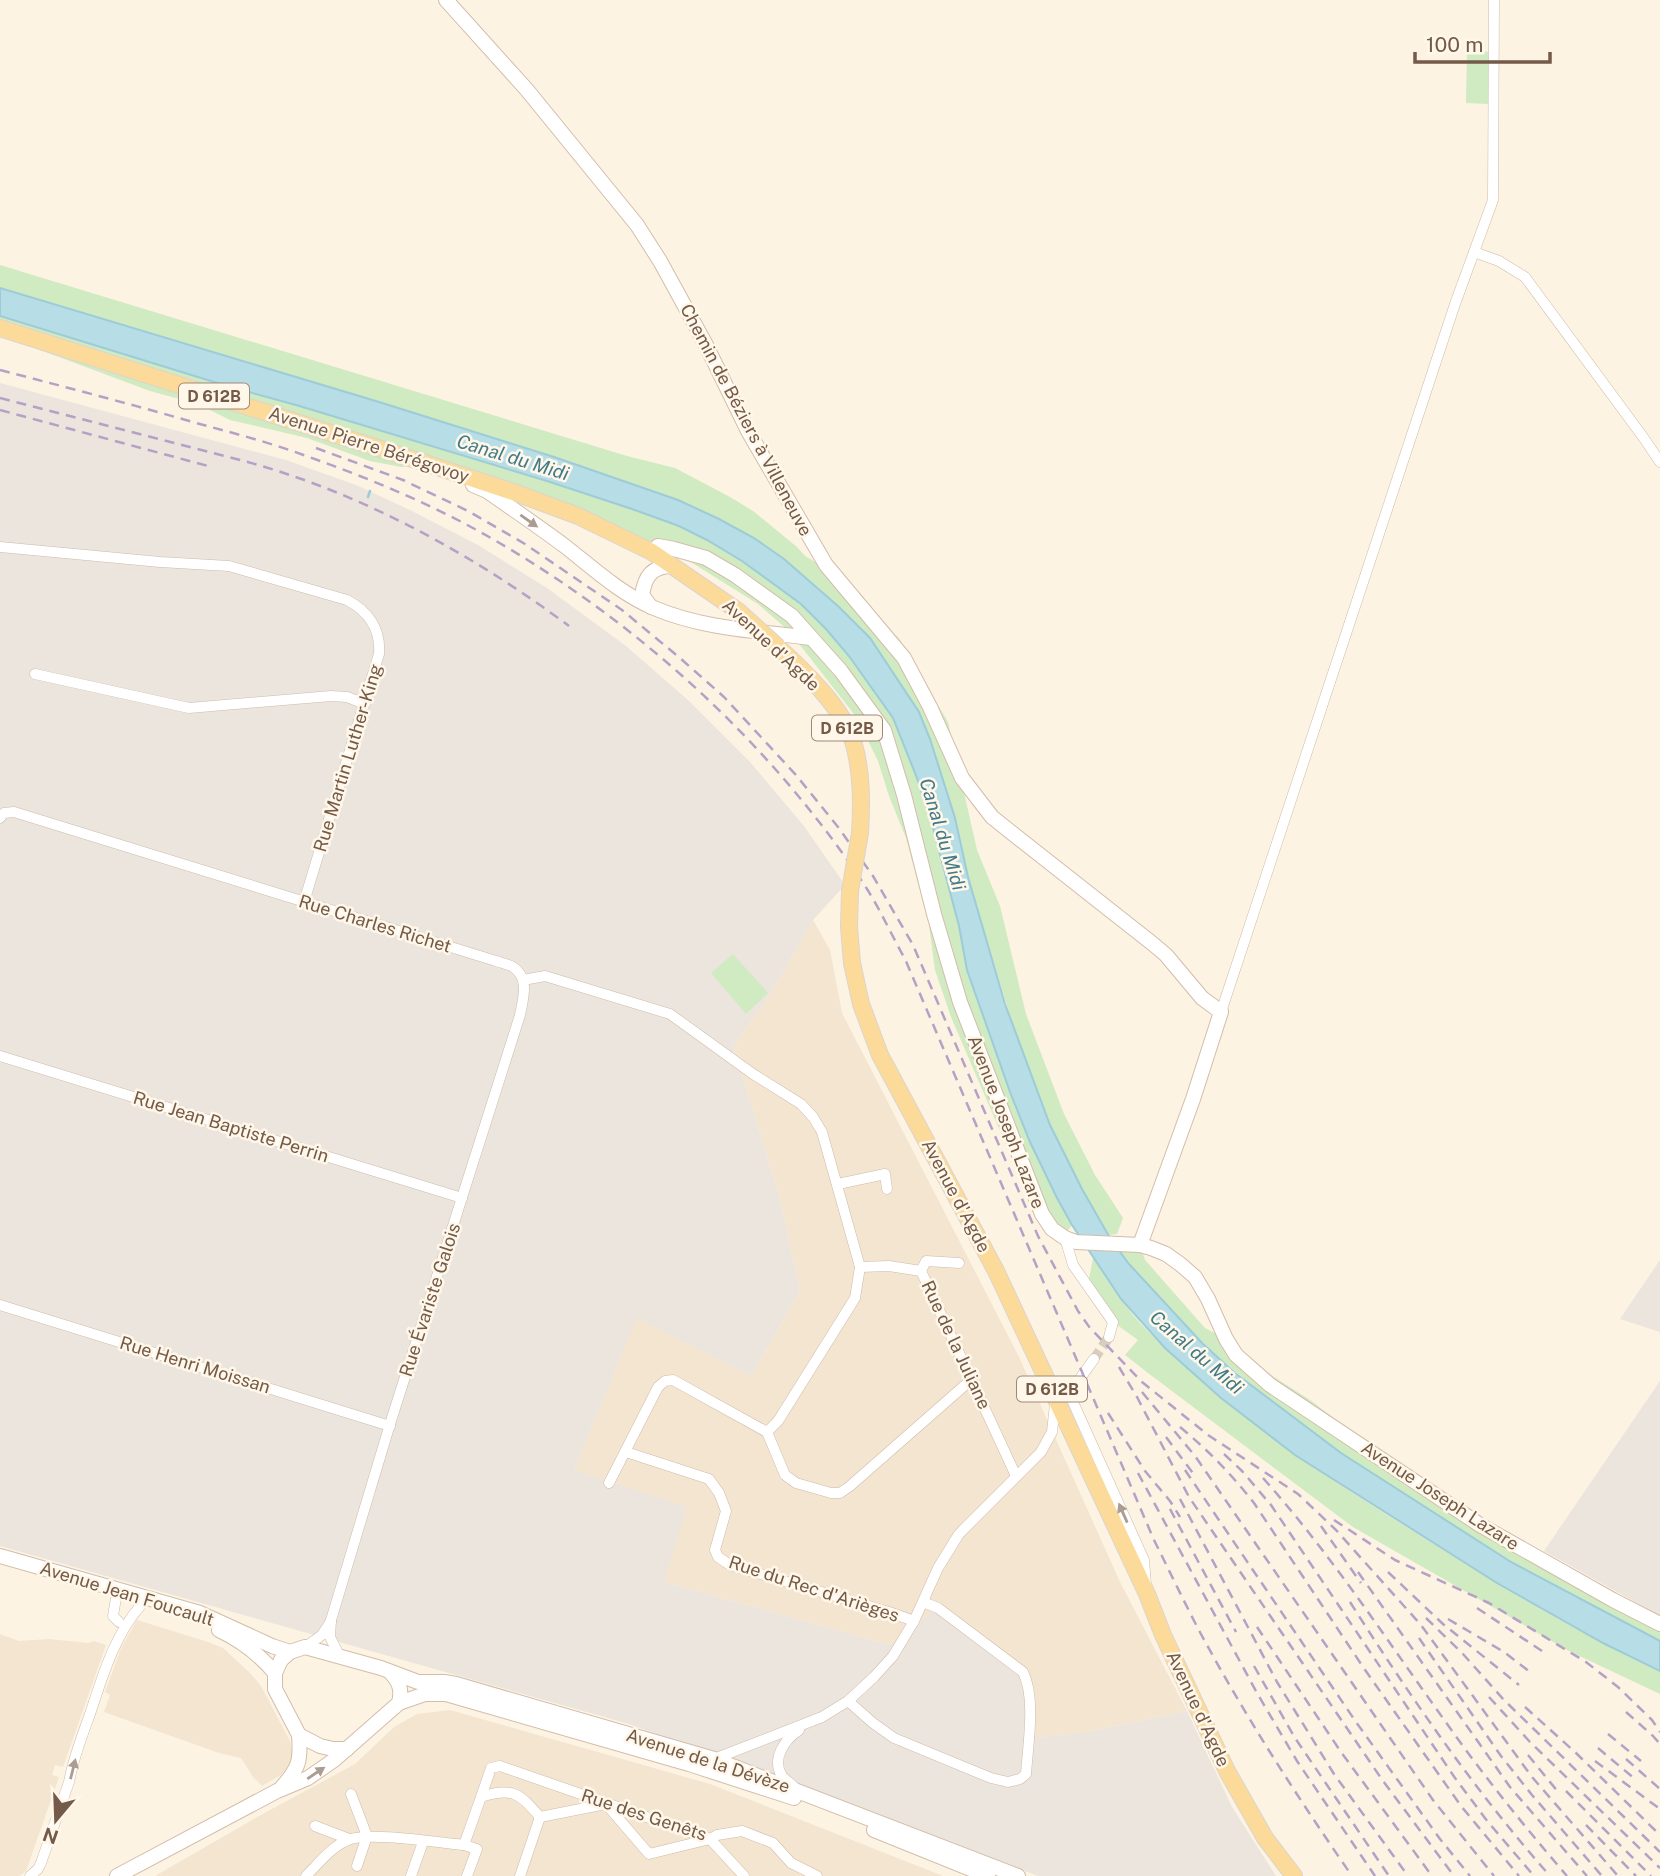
<svg xmlns="http://www.w3.org/2000/svg" width="1660" height="1876" font-family="'Public Sans',sans-serif">
<rect width="100%" height="100%" fill="#fcf3e2"/>
<g fill="#f4e5d1">
<path d="M 813,920 L 830,950 L 842,1013 L 1019,1357 L 1120,1582 L 1187,1711 L 1091,1731 L 1038,1738 L 1036,1748 L 890,1645 L 664,1582 L 574,1470 L 637,1317 L 751,1376 L 800,1291 L 780,1198 L 733,1046 L 771,993 Z"/>
<path d="M 137,1620 L 208,1642 L 223,1648 L 251,1674 L 261,1686 L 290,1741 L 293,1757 L 289,1766 L 281,1775 L 262,1786 L 253,1777 L 241,1758 L 219,1753 L 104,1712 L 110,1695 L 105,1692 L 121,1648 Z"/>
<path d="M 0,1634 L 19,1641 L 49,1639 L 88,1643 L 94,1641 L 106,1645 L 63,1767 L 55,1765 L 52,1775 L 59,1777 L 26,1871 L 20,1876 L 0,1876 Z"/>
<path d="M 450,1710 L 710,1784 L 943,1876 L 155,1876 L 259,1816 L 355,1764 L 394,1727 L 417,1714 Z"/>
</g>
<g fill="#ebe5dd">
<path d="M 0,383 L 286,460 L 356,485 L 410,510 L 478,545 L 547,588 L 626,646 L 689,701 L 750,762 L 804,826 L 845,885 L 813,920 L 771,993 L 733,1046 L 780,1198 L 800,1291 L 751,1376 L 637,1318 L 574,1470 L 687,1507 L 664,1582 L 890,1645 L 938,1607 L 1030,1674 L 1036,1743 L 1037,1738 L 1091,1731 L 1187,1711 L 1232,1807 L 1276,1876 L 1038,1876 L 953,1843 L 629,1724 L 0,1546 Z"/>
<path d="M 1660,1260 L 1660,1332 L 1620,1319 Z"/>
<path d="M 1660,1381 L 1660,1616 L 1544,1551 Z"/>
</g>
<g fill="#d0eac1">
<path d="M 1467,51 L 1491,52 L 1489,104 L 1466,103 Z"/>
<path d="M 0,265 L 627,456 L 675,468 L 730,497 L 753,511 L 797,547 L 805,556 L 846,580 L 900,640 L 948,722 L 977,850 L 1000,906 L 1026,1014 L 1064,1114 L 1095,1175 L 1123,1218 L 1117,1234 L 1108,1235 L 1082,1189 L 1050,1125 L 1017,1039 L 968,877 L 955,818 L 930,739 L 919,712 L 870,638 L 839,607 L 814,584 L 784,559 L 719,519 L 678,500 L 500,439 L 0,288 Z"/>
<path d="M 0,316 L 227,386 L 296,405 L 489,463 L 632,509 L 679,526 L 707,540 L 741,560 L 801,604 L 826,629 L 849,656 L 893,718 L 917,778 L 932,824 L 959,926 L 967,970 L 1010,1092 L 1044,1171 L 1072,1225 L 1066,1233 L 1055,1230 L 1025,1189 L 951,1017 L 935,970 L 929,925 L 906,838 L 889,796 L 878,761 L 857,718 L 789,631 L 758,604 L 678,554 L 428,464 L 401,467 L 370,461 L 307,438 L 230,420 L 198,404 L 150,391 L 0,335 Z"/>
<path d="M 733,954 L 768,993 L 746,1014 L 711,973 Z"/>
<path d="M 1140,1245 L 1145,1260 L 1205,1328 L 1226,1339 L 1247,1360 L 1310,1400 L 1381,1454 L 1430,1487 L 1660,1624 L 1660,1641 L 1511,1562 L 1341,1453 L 1267,1398 L 1203,1344 L 1129,1264 L 1118,1249 Z"/>
<path d="M 1093,1258 C 1108,1280 1122,1303 1140,1323 C 1156,1340 1173,1355 1191,1370 C 1266,1439 1351,1493 1437,1546 C 1509,1591 1582,1636 1660,1671 L 1660,1694 L 1569,1651 L 1353,1527 L 1148,1373 L 1125,1355 L 1138,1340 L 1113,1322 L 1088,1284 Z"/>
</g>
<path fill="#b7dde6" stroke="#9dccd8" stroke-width="2" d="M 0,288 L 379,402 L 554,457 L 678,500 L 719,519 L 754,538 L 784,559 L 839,607 L 870,638 L 919,712 L 930,739 L 955,818 L 968,877 L 1005,1004 L 1050,1125 L 1082,1189 L 1110,1238 L 1129,1264 L 1203,1344 L 1235,1373 L 1341,1453 L 1511,1562 L 1660,1641 L 1660,1671 L 1603,1643 L 1497,1583 L 1295,1455 L 1221,1398 L 1165,1348 L 1121,1299 L 1072,1225 L 1057,1198 L 1030,1142 L 1010,1092 L 967,970 L 959,926 L 932,824 L 917,778 L 893,718 L 849,656 L 826,629 L 801,604 L 742,561 L 707,540 L 679,526 L 632,509 L 547,481 L 296,405 L 227,386 L 0,316 Z"/>
<g fill="none" stroke-linecap="round" stroke-linejoin="round">
<path stroke="#9dccd8" stroke-width="2.5" d="M 368,497 L 370,491"/>
<path stroke="#dacdbc" stroke-width="10" stroke-dasharray="10 5" stroke-linecap="butt" d="M 1094,1359 L 1109,1337"/>
<defs>
<g id="street">
<path d="M 1474,252 L 1499,261 L 1525,277 L 1643,437 L 1660,462"/>
<path d="M 0,547 L 160,562 L 229,566 L 347,600 C 368,611 381,629 379,654 L 304,902"/>
<path d="M 35,674 L 189,708 L 331,696 L 347,697 L 365,704"/>
<path d="M 0,818 L 4,813 L 14,812 L 496,961 C 501,963 508,964 513,967 C 530,978 523,999 520,1015 L 390,1424 L 331,1620 L 330,1637 L 340,1657"/>
<path d="M 523,980 L 545,976 L 670,1014 L 753,1074 L 801,1104 L 813,1117 L 822,1132 L 860,1267 L 855,1298 L 778,1421 L 767,1432"/>
<path d="M 1221,1012 L 1455,304 L 1493,200 L 1494,0"/>
<path d="M 0,1056 L 462,1198"/>
<path d="M 838,1184 L 885,1174 L 887,1189"/>
<path d="M 1065,1238 L 1073,1265 L 1113,1322 L 1109,1337"/>
<path d="M 860,1267 L 889,1266 L 921,1271 L 1016,1476"/>
<path d="M 921,1271 L 926,1261 L 959,1263"/>
<path d="M 0,1305 L 390,1426"/>
<path d="M 1094,1359 L 1074,1387 L 1073,1402 L 1144,1560 L 1146,1585"/>
<path d="M 767,1432 L 785,1475 L 796,1483 L 831,1493 L 840,1493 L 850,1486 L 972,1379"/>
<path d="M 626,1452 L 709,1479 L 719,1493 L 726,1511 L 715,1550 L 718,1557 L 730,1565 L 889,1612 L 914,1621"/>
<path d="M 609,1483 L 658,1387 L 665,1381 L 673,1380 L 767,1432"/>
<path d="M 116,1598 L 113,1616 L 119,1622"/>
<path d="M 305,1647 L 322,1635 L 331,1621"/>
<path d="M 848,1701 L 873,1723 L 894,1738 L 991,1778 L 1008,1782 L 1020,1779 L 1026,1774 C 1028,1744 1036,1698 1023,1672 L 938,1608 L 923,1602"/>
<path d="M 714,1759 L 822,1717 L 848,1701 L 874,1677 L 893,1656 L 914,1621 L 938,1568 L 959,1534 L 1041,1452 L 1052,1432 L 1055,1404"/>
<path d="M 795,1788 C 792,1784 785,1780 782,1776 C 771,1759 785,1739 799,1730"/>
<path d="M 351,1794 L 367,1836 L 357,1866"/>
<path d="M 481,1797 L 491,1768 L 500,1766 L 710,1839 L 717,1835 L 742,1831 L 773,1843 L 791,1863 L 817,1876"/>
<path d="M 540,1817 L 606,1804 L 649,1854 L 710,1839 L 744,1876"/>
<path d="M 315,1826 L 349,1839"/>
<path d="M 464,1845 L 477,1849 L 467,1876"/>
<path d="M 30,1876 L 38,1869 L 41,1863 L 69,1782 C 73,1759 82,1736 90,1714 C 103,1675 114,1636 141,1605"/>
<path d="M 306,1876 C 318,1864 332,1846 348,1840 C 368,1831 440,1843 464,1845 L 481,1797 C 513,1787 519,1793 540,1817"/>
<path d="M 411,1876 L 423,1842"/>
<path d="M 520,1876 L 540,1817"/>
</g>
<g id="secondary">
<path d="M 446,0 L 527,90 L 637,225 L 660,261 L 705,343 L 748,431 L 826,565 L 904,658 L 930,707 L 962,778 L 992,817 L 1012,833 L 1153,944 L 1166,955 L 1202,998 L 1221,1012 L 1193,1099 L 1140,1245"/>
<path d="M 473,485 L 487,491 C 514,510 541,528 566,547 C 594,569 621,594 654,608 C 703,629 759,631 811,638"/>
<path d="M 652,552 L 658,546 L 674,549 L 706,558 L 735,575 L 792,616 L 841,671 L 884,730 L 904,795 L 934,914 L 960,1002 L 1042,1214 L 1052,1229 L 1065,1238 L 1076,1242 L 1140,1245 L 1151,1248 L 1166,1254 L 1180,1264 L 1195,1277 L 1208,1299 L 1226,1339 L 1236,1355 L 1270,1385 L 1480,1525 L 1613,1600 L 1660,1624"/>
<path d="M 651,607 L 642,595 C 645,576 652,566 673,566"/>
<path d="M 0,1556 L 200,1613 L 272,1646 L 290,1652"/>
<path d="M 219,1630 C 240,1640 260,1655 275,1673"/>
<path d="M 399,1703 L 425,1694 L 446,1694 L 689,1764 L 794,1798"/>
<path d="M 347,1749 L 333,1749 L 320,1746 L 299,1735 L 275,1689 L 275,1673 L 281,1660 L 290,1652 L 305,1647 L 381,1668 L 418,1682 L 444,1682 L 456,1684 L 714,1759 L 1018,1876"/>
<path d="M 282,1787 C 299,1768 301,1761 299,1735"/>
<path d="M 874,1830 L 988,1876"/>
<path d="M 117,1876 L 277,1791 L 308,1778 L 334,1760 L 399,1703 C 402,1690 400,1683 391,1673"/>
</g>
<g id="primary">
<path d="M 0,328 L 428,464 L 516,493 L 578,516 L 652,552 L 738,611"/>
<path d="M 778,647 C 804,671 842,707 853,741 C 862,771 862,802 860,833"/>
<path d="M 850,891 L 849,927 L 852,963 L 861,1004 L 880,1055 L 996,1271 L 1147,1594 L 1163,1635 L 1227,1771 L 1265,1838 L 1294,1876"/>
</g>
</defs>
<use href="#street" stroke="#cebba9" stroke-width="11"/>
<use href="#secondary" stroke="#d3bda9" stroke-width="16"/>
<use href="#primary" stroke="#dbd4cf" stroke-width="18"/>
<use href="#street" stroke="#fff" stroke-width="10"/>
<use href="#secondary" stroke="#fff" stroke-width="14"/>
<use href="#primary" stroke="#fcdb9a" stroke-width="16"/>
<g stroke="#b6a1c6" stroke-width="2.5" stroke-dasharray="10 7" stroke-linecap="butt">
<path d="M 0,370 C 65,387 131,404 196,423 C 233,433 272,443 309,457 C 377,481 445,510 508,548 C 650,633 776,750 867,889 C 881,911 892,936 905,959 L 1154,1540 C 1170,1572 1185,1604 1202,1636 C 1247,1719 1298,1798 1352,1876"/>
<path d="M 0,398 L 244,461 C 362,493 472,554 569,626"/>
<path d="M 0,410 L 208,466"/>
<path d="M 316,448 L 403,480 L 468,511 L 525,544 L 622,610 L 680,658 L 724,697 L 761,737 L 796,775 L 838,827 L 873,876 L 913,945 L 1038,1236 L 1078,1311 L 1090,1328 L 1142,1382 L 1208,1435 L 1298,1494 L 1336,1530 L 1421,1625 L 1532,1777 L 1618,1876"/>
<path d="M 1119,1367 L 1137,1397 L 1189,1497 L 1383,1781 L 1454,1876"/>
<path d="M 1142,1392 L 1195,1456 L 1433,1800 L 1494,1876"/>
<path d="M 1108,1413 L 1145,1471 L 1170,1501 L 1180,1517"/>
<path d="M 1180,1427 C 1208,1450 1232,1475 1254,1503 L 1363,1667 L 1461,1806 L 1519,1876"/>
<path d="M 1166,1437 L 1195,1476"/>
<path d="M 1224,1454 L 1242,1471 L 1271,1505 L 1455,1778 L 1488,1822 L 1534,1876"/>
<path d="M 1185,1470 L 1356,1722 L 1440,1839 L 1470,1876"/>
<path d="M 1138,1473 L 1257,1693 L 1297,1761 L 1375,1876"/>
<path d="M 1263,1478 C 1331,1554 1386,1639 1445,1721 C 1483,1775 1524,1826 1567,1876"/>
<path d="M 1180,1499 L 1277,1682 L 1334,1774 L 1408,1876"/>
<path d="M 1170,1509 L 1236,1632"/>
<path d="M 1334,1520 L 1395,1560 L 1489,1603 L 1586,1662 L 1618,1687 L 1652,1720 L 1660,1732"/>
<path d="M 1321,1526 L 1361,1583"/>
<path d="M 1358,1572 L 1510,1787 L 1587,1876"/>
<path d="M 1388,1572 L 1443,1624 L 1519,1685"/>
<path d="M 1350,1602 C 1411,1698 1475,1791 1550,1876"/>
<path d="M 1477,1608 L 1545,1653"/>
<path d="M 1426,1618 L 1463,1654 L 1504,1700 L 1660,1852"/>
<path d="M 1448,1619 L 1504,1652 L 1530,1672"/>
<path d="M 1257,1627 L 1341,1752 L 1432,1876"/>
<path d="M 1419,1638 L 1501,1756 L 1532,1795 L 1602,1876"/>
<path d="M 1254,1666 L 1295,1738 L 1389,1876"/>
<path d="M 1489,1697 L 1530,1742 L 1660,1868"/>
<path d="M 1525,1707 L 1576,1753 L 1660,1835"/>
<path d="M 1626,1712 L 1653,1736 L 1660,1744"/>
<path d="M 1608,1734 L 1641,1761"/>
<path d="M 1598,1748 L 1635,1779"/>
<path d="M 1528,1755 L 1559,1793"/>
<path d="M 1626,1759 L 1660,1789"/>
<path d="M 1595,1761 L 1660,1809"/>
<path d="M 1566,1791 L 1651,1876"/>
<path d="M 1586,1825 L 1636,1876"/>
</g>
<defs>
<g id="primary-bridge">
<path d="M 738,611 L 778,647"/>
<path d="M 850,891 L 860,833"/>
</g>
</defs>
<use href="#primary-bridge" stroke="#dbd4cf" stroke-width="18" stroke-linecap="butt"/>
<use href="#primary-bridge" stroke="#fcdb9a" stroke-width="16"/>
</g>
<defs><path id="oneway-solid" d="M-6-.8H1V-3.2L6.5 0L1 3.2V.8H-6Z" transform="scale(1.75)"/></defs>
<g fill="#ac9c91">
<use href="#oneway-solid" transform="translate(529 521) rotate(35)"/>
<use href="#oneway-solid" transform="translate(1123 1513) rotate(-114)"/>
<use href="#oneway-solid" transform="translate(73 1769) rotate(-76)"/>
<use href="#oneway-solid" transform="translate(316 1773) rotate(-34)"/>
</g>
<g text-anchor="middle" stroke-width="5" stroke-linejoin="round" paint-order="stroke">
<g fill="#fff7e9" stroke="#9e8978" stroke-width="2">
<rect x="179" y="383.5" width="70" height="25" rx="5"/>
<rect x="812" y="715.5" width="70" height="25" rx="5"/>
<rect x="1017" y="1376.5" width="70" height="25" rx="5"/>
</g>
<g font-size="16" font-weight="bold" fill="#745a48">
<text x="214" y="402">D 612B</text>
<text x="847" y="734">D 612B</text>
<text x="1052" y="1395">D 612B</text>
</g>
<g font-size="18" fill="#745a48" stroke="#fff7e9">
<text transform="translate(746 420) rotate(62)" y="6">Chemin de Béziers à Villeneuve</text>
<text transform="translate(369 445) rotate(18)" y="6">Avenue Pierre Bérégovoy</text>
<text transform="translate(771 645) rotate(43)" y="6">Avenue d'Agde</text>
<text transform="translate(348 758) rotate(-73)" y="6">Rue Martin Luther-King</text>
<text transform="translate(375 924) rotate(17)" y="6">Rue Charles Richet</text>
<text transform="translate(1006 1122) rotate(69)" y="6">Avenue Joseph Lazare</text>
<text transform="translate(231 1127) rotate(17)" y="6">Rue Jean Baptiste Perrin</text>
<text transform="translate(956 1196) rotate(62)" y="6">Avenue d'Agde</text>
<text transform="translate(430 1300) rotate(-72)" y="6">Rue Évariste Galois</text>
<text transform="translate(956 1345) rotate(65)" y="6">Rue de la Juliane</text>
<text transform="translate(195 1365) rotate(17)" y="6">Rue Henri Moissan</text>
<text transform="translate(1440 1496) rotate(33)" y="6">Avenue Joseph Lazare</text>
<text transform="translate(814 1589) rotate(18)" y="6">Rue du Rec d'Arièges</text>
<text transform="translate(127 1594) rotate(17)" y="6">Avenue Jean Foucault</text>
<text transform="translate(1198 1709) rotate(65)" y="6">Avenue d'Agde</text>
<text transform="translate(708 1761) rotate(18)" y="6">Avenue de la Dévèze</text>
<text transform="translate(644 1815) rotate(18)" y="6">Rue des Genêts</text>
</g>
<g font-size="19" font-style="italic" fill="#417a88" stroke="#fff7e9">
<text transform="translate(513 457) rotate(17)" y="7">Canal du Midi</text>
<text transform="translate(943 834) rotate(73)" y="7">Canal du Midi</text>
<text transform="translate(1197 1352) rotate(41)" y="7">Canal du Midi</text>
</g>
</g>
<g transform="translate(56 1820) rotate(199)" stroke="#fff7e9" stroke-width="5" paint-order="stroke">
<path d="M0-5L12 26L0 18L-12 26Z" fill="#745a48"/>
<text y="-10" font-size="19" font-weight="bold" text-anchor="middle" fill="#745a48">N</text>
</g>
<path d="M1415 52v10h135v-10" fill="none" stroke="#745a48" stroke-width="3.5"/>
<text x="1426" y="52" font-size="21" fill="#745a48" stroke="#fff7e9" stroke-width="5" paint-order="stroke">100 m</text>
</svg>
